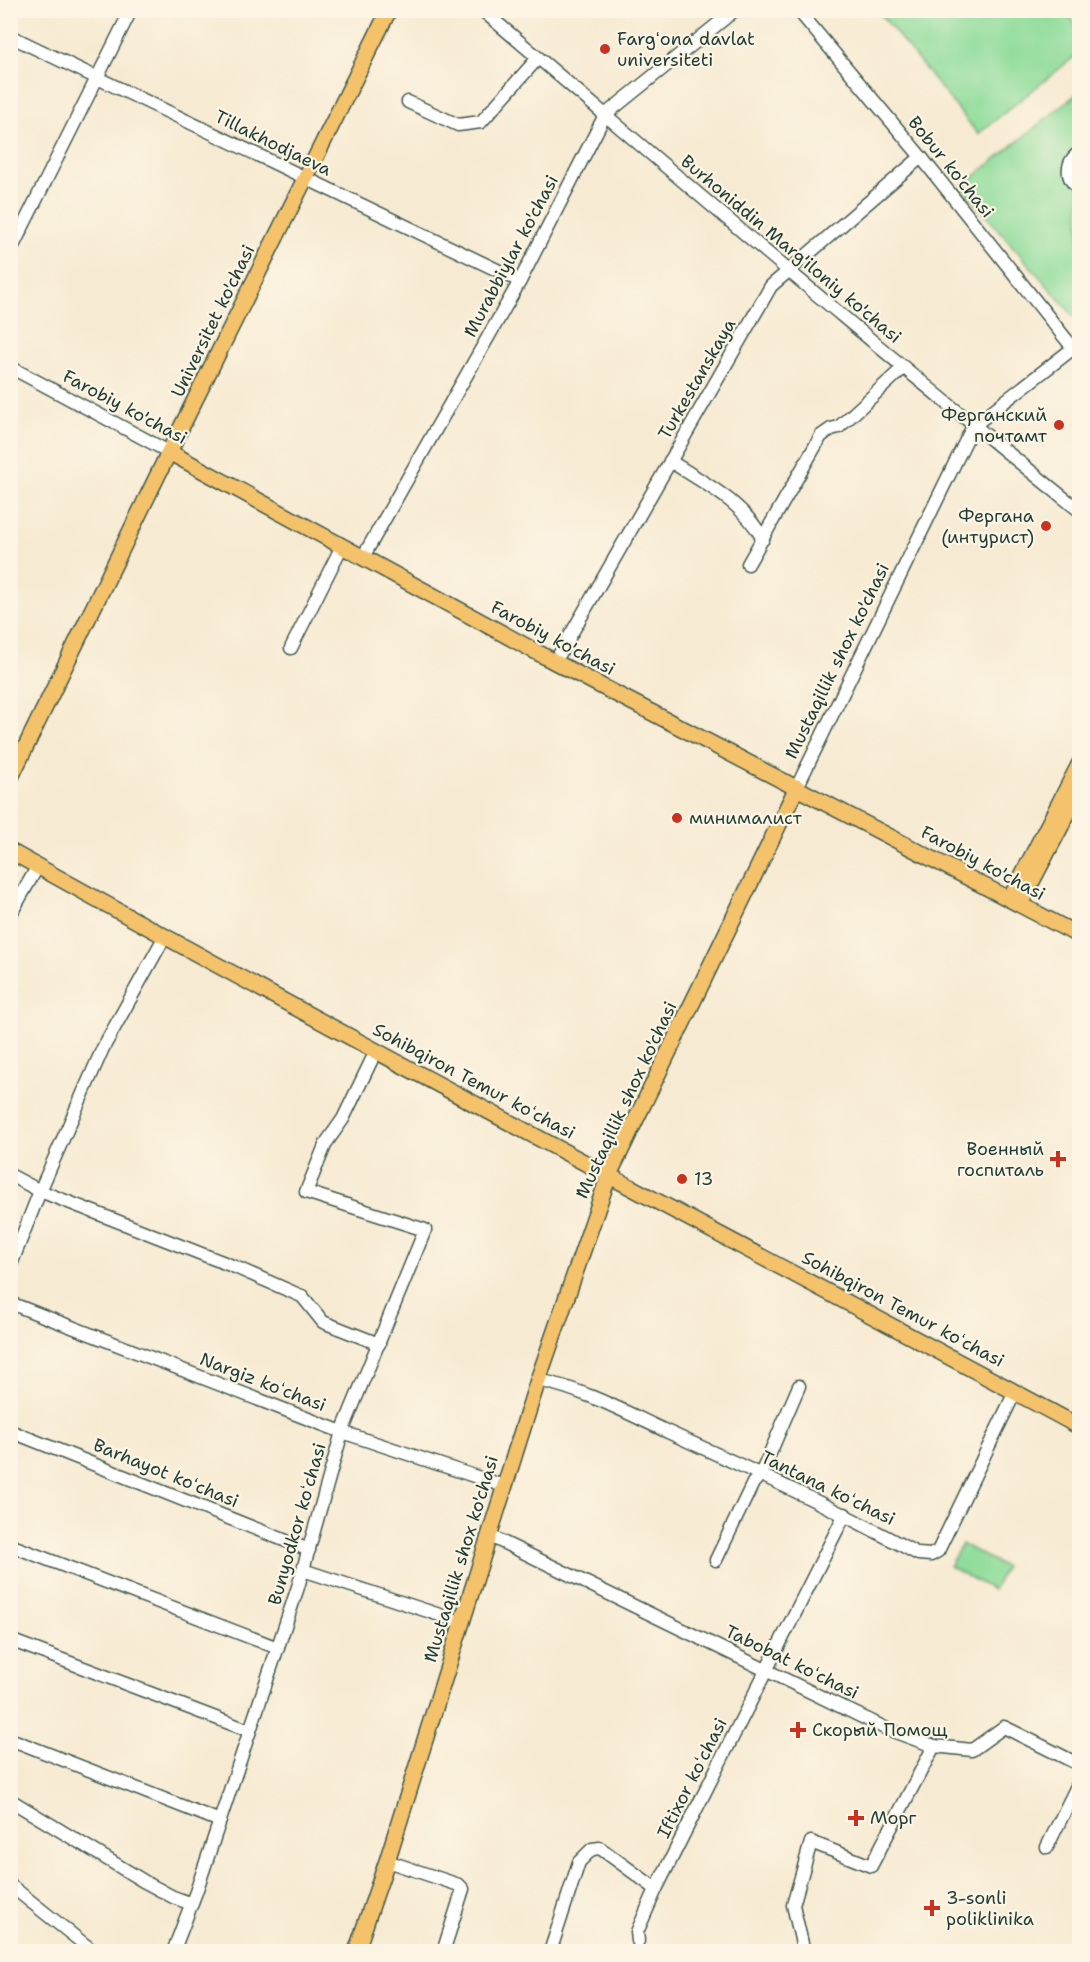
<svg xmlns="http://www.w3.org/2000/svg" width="1090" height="1962" font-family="'Shantell Sans',sans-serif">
<rect width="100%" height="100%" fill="#fcf5e5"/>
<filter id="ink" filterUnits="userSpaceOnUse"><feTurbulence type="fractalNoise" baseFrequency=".0167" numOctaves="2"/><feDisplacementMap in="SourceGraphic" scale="12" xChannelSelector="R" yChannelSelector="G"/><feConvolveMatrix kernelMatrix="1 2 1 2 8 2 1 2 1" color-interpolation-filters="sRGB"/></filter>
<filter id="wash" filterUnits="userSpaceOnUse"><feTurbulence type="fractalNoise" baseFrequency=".008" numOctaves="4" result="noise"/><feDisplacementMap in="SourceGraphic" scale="24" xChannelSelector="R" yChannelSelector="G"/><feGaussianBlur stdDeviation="1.35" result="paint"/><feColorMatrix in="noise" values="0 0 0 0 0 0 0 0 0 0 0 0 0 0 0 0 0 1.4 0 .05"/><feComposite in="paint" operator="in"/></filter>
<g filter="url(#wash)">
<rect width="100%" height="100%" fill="#f7ead2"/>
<g fill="#8edc9a" stroke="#568c67" stroke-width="1.5">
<path d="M 878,11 L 1065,11 L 1079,29 L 1079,53 L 978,134 Z"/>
<path d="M 1079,92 L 1079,322 L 961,187 Z"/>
<path d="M 962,1544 L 1005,1567 L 993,1590 L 949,1566 Z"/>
</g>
</g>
<g filter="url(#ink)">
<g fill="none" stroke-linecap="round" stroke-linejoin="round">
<defs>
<g id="minor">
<path d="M 482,10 C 680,178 877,349 1080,511"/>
<path d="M 798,10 L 921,157 L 1073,348"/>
<path d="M 10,36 L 520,281"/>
<path d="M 408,102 L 458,125 L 481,122 L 538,58"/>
<path d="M 1080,152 C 1065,162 1065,179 1080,189"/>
<path d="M 10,252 L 131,10"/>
<path d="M 10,367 L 169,452"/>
<path d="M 670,461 C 704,483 743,502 763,539"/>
<path d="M 363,557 L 520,281 L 605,115 L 735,10"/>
<path d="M 748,564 L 821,436 L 831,429 L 839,427 L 903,368"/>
<path d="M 291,648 L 342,546"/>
<path d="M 555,662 L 771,286 L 921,157"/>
<path d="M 797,787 L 973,426 L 1080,343"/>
<path d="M 10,915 L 38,866"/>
<path d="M 10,1175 L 40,1191 L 235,1267 L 299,1295 L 302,1296 L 323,1322 L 379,1344"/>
<path d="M 10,1267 L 40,1191 L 103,1048 L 165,936"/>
<path d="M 10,1303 L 342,1432 L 504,1486"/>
<path d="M 538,1380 C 583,1389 627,1413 668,1432 C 754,1471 836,1509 918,1554 L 931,1555 L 938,1551 L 1015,1392"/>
<path d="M 10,1431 L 309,1550"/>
<path d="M 490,1536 L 887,1729 L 934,1746 L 972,1750 L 1004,1727 L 1080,1765"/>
<path d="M 10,1545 L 278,1648"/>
<path d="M 716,1560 L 753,1483 L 761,1474 L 799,1386"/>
<path d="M 303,1570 L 461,1622"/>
<path d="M 10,1640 L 250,1731"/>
<path d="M 10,1739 L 220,1821"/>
<path d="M 10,1800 L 145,1882 L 173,1897 L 192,1904"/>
<path d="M 1047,1847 L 1080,1780"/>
<path d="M 387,1861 L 459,1885 L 463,1889 L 443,1952"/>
<path d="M 10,1885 L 94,1952"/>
<path d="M 638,1941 L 637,1932 L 656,1889"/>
<path d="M 173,1952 L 196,1892 L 298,1587 L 342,1432 L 425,1230 L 306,1192 L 326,1143 L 343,1119 L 376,1051"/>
<path d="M 550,1952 L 579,1862 L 592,1849 L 600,1848 L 656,1889 L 845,1514"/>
<path d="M 804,1952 L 793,1905 L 811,1842 L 871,1866 L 934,1746"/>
</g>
<g id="major">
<path d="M 169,452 L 555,662 L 1080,936"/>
<path d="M 10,779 L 169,452 L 389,10"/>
<path d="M 10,851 C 364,1048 723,1235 1080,1427"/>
<path d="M 1010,899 L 1080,763"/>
<path d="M 1020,904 L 1080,790"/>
<path d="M 356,1952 L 387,1861 L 538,1380 L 609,1175 L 797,787"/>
</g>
</defs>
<use href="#minor" stroke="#3f574c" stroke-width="15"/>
<use href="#major" stroke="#3f574c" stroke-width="18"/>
<use href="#minor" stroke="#fff" stroke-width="12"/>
<use href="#major" stroke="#f4c26a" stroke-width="15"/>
</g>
</g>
<g fill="#c8321e" stroke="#fcf5e5" stroke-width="2">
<circle cx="605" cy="49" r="6"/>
<circle cx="1059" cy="425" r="6"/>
<circle cx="1046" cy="526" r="6"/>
<circle cx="677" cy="818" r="6"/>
<path d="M1055 1150h6v6h6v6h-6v6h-6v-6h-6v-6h6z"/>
<circle cx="682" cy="1179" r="6"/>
<path d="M795 1721h6v6h6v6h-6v6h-6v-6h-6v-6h6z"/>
<path d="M853 1809h6v6h6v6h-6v6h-6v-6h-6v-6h6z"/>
<path d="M929 1899h6v6h6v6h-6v6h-6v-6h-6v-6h6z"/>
</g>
<g text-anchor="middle" stroke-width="4.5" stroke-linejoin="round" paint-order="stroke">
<g font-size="18" fill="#1f3d34" stroke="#fcf5e5" text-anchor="start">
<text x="617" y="45">Fargʻona davlat<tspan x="617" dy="21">universiteti</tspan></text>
<text x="1047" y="421" text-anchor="end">Ферганский<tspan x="1047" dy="21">почтамт</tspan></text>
<text x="1034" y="522" text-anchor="end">Фергана<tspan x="1034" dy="21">(интурист)</tspan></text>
<text x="689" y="824">минималист</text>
<text x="1044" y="1155" text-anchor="end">Военный<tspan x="1044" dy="21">госпиталь</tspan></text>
<text x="694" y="1185">13</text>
<text x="812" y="1736">Скорый Помощ</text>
<text x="870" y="1824">Морг</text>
<text x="946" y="1904">3-sonli<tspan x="946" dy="21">poliklinika</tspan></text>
</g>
<g font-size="18" fill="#1f3d34" stroke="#fcf5e5">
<text transform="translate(273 143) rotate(26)" y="6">Tillakhodjaeva</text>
<text transform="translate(951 167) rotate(51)" y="6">Bobur ko'chasi</text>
<text transform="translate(791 249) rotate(40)" y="6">Burhoniddin Marg'iloniy ko'chasi</text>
<text transform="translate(511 256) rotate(-62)" y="6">Murabbiylar ko'chasi</text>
<text transform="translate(213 321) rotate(-64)" y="6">Universitet ko'chasi</text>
<text transform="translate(697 379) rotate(-60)" y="6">Turkestanskaya</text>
<text transform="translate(125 407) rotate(28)" y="6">Farobiy ko'chasi</text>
<text transform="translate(553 638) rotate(28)" y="6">Farobiy ko'chasi</text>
<text transform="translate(837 661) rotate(-64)" y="6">Mustaqillik shox ko'chasi</text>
<text transform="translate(983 863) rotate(28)" y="6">Farobiy ko'chasi</text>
<text transform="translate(474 1081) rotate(28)" y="6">Sohibqiron Temur koʻchasi</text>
<text transform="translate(626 1100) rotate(-65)" y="6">Mustaqillik shox ko'chasi</text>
<text transform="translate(903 1309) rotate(28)" y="6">Sohibqiron Temur koʻchasi</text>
<text transform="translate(263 1382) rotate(21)" y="6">Nargiz koʻchasi</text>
<text transform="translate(166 1473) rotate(22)" y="6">Barhayot koʻchasi</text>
<text transform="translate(828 1488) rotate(26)" y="6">Tantana koʻchasi</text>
<text transform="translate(297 1524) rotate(-74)" y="6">Bunyodkor koʻchasi</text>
<text transform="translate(461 1559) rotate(-73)" y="6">Mustaqillik shox ko'chasi</text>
<text transform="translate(792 1662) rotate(26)" y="6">Tabobat koʻchasi</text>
<text transform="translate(692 1778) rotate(-63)" y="6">Iftixor koʻchasi</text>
</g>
</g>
<rect width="1090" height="1962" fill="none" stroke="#fcf5e5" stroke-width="36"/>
</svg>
